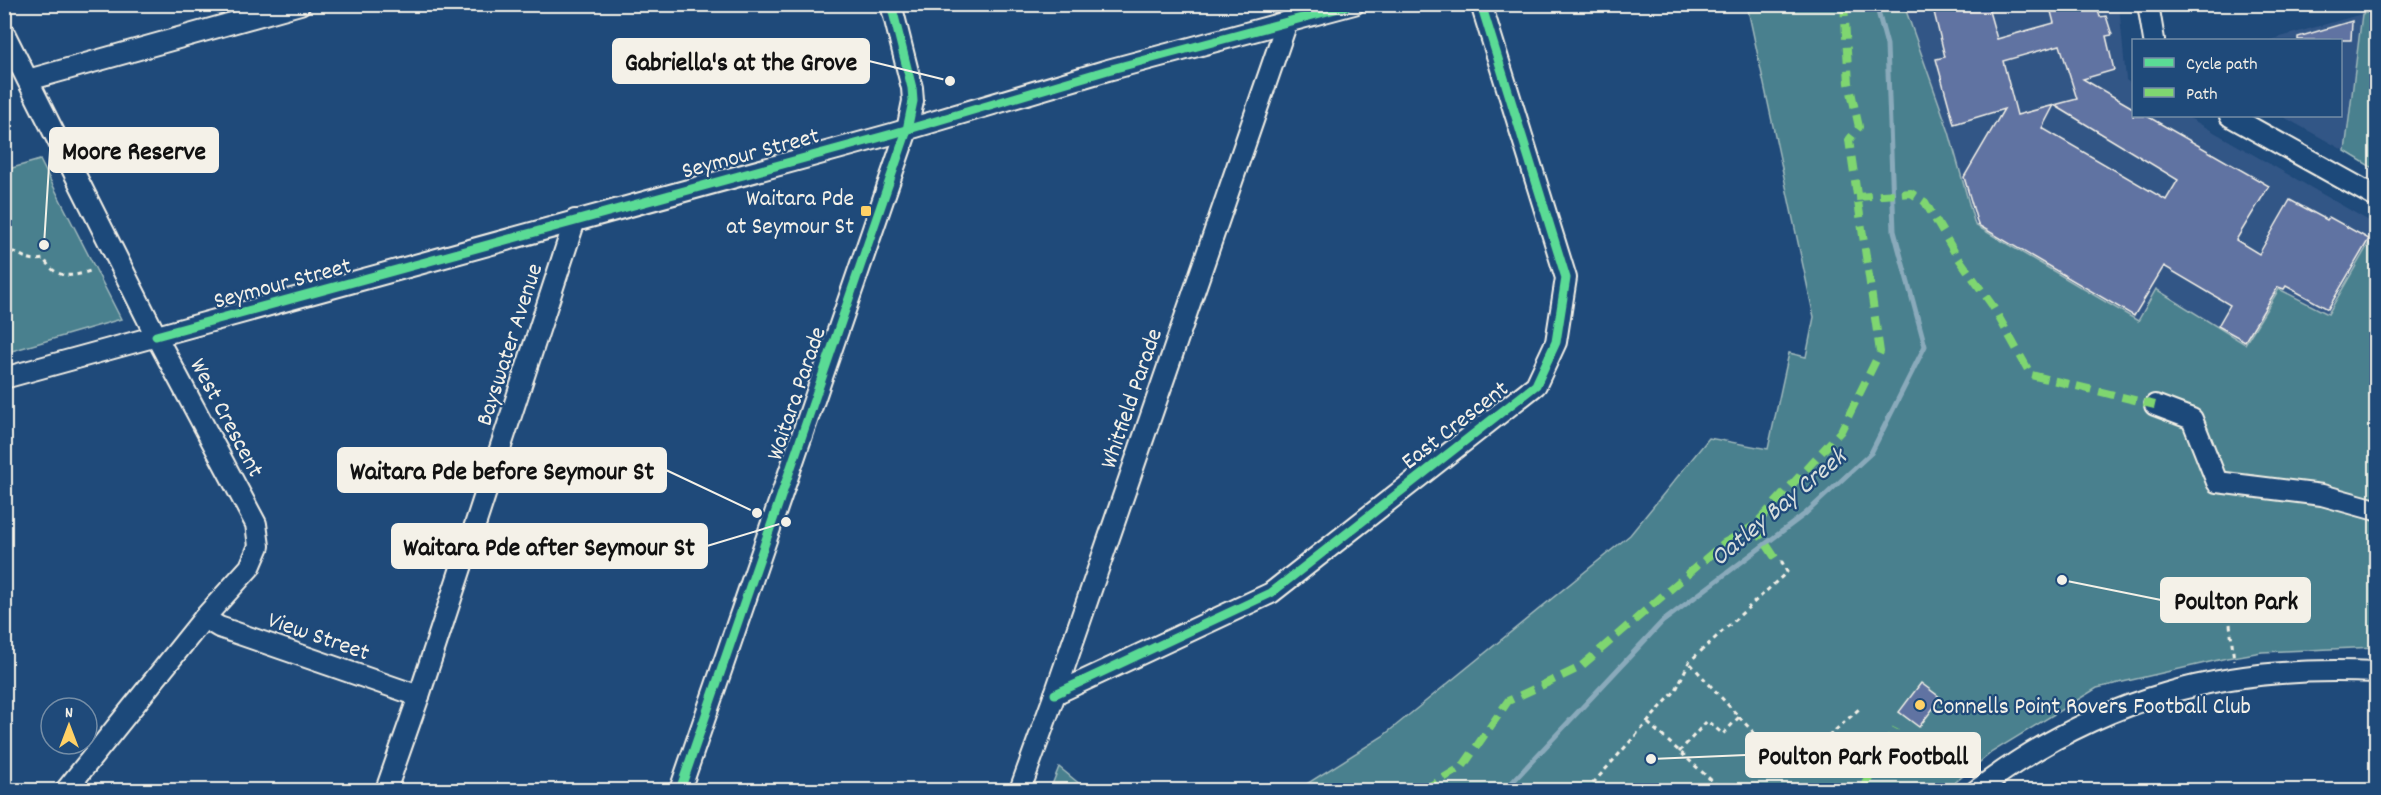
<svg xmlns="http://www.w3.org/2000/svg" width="2381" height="795" font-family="Dekko,sans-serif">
<rect width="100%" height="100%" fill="#1f4a7a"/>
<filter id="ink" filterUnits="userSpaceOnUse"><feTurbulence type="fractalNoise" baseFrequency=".0167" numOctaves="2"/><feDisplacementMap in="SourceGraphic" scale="12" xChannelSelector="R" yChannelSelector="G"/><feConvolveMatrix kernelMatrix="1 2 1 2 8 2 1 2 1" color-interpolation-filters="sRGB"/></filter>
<g filter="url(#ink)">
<g fill="#335686">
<path d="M 1904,5 L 2119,5 L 2126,80 L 2133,85 L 2134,116 L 2186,116 L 2376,225 L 2376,231 L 2328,314 L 2245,345 L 2156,289 L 2138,322 L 1975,225 L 1949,131 Z"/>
<path d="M 2362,14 L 2345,151 L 2282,116 L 2340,116 L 2340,40 L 2270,40 Z"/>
</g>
<g fill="#4a808e" stroke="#9fb8bb" stroke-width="1.5">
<path d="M 1747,5 L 1904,5 L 1949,132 L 1975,225 L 2138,321 L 2156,289 L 2245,344 L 2279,289 L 2328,314 L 2376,231 L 2376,647 L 2262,652 L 2227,658 L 2097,688 L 1992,752 L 1946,790 L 1297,790 L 1383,736 L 1630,535 L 1709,438 L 1768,449 L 1789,353 L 1806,357 L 1814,317 Z"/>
<path d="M 2376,10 L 2376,170 L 2345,151 L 2362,14 Z"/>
<path d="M 40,160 L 121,319 L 5,353 L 5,170 Z"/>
<path d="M 1059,767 L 1087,790 L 1050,790 Z"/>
</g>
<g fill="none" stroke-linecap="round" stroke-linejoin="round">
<path stroke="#8aaabb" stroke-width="5" d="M 1505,790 L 1662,622 L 1805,514 L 1871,453 L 1925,346 L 1894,231 L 1887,45 L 1876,4"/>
</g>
<g fill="#6173a2" stroke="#f4f1e8" stroke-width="1.5" fill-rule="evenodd">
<path d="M 1958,4 L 1987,4 L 1997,39 L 2054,23 L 2049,4 L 2096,4 L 2100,17 L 2106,16 L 2112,35 L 2106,36 L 2114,70 L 2083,79 L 2133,108 L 2133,116 L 2147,116 L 2269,186 L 2236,240 L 2259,254 L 2290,200 L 2327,220 L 2329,217 L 2369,239 L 2328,309 L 2286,286 L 2284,289 L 2278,287 L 2245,341 L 2218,326 L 2230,305 L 2164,266 L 2134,316 L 1978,225 L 1964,177 L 2004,109 L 1954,124 L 1936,59 L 1945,57 L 1934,12 ZM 2060,45 L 2077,99 L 2017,115 L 2003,61 ZM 2054,105 L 2178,180 L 2166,200 L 2042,128 Z"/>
<path d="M 2352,21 L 2351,40 L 2298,40 L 2298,37 Z"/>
<path d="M 1921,683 L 1941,698 L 1919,727 L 1899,712 Z"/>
</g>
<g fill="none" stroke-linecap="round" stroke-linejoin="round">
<defs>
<g id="minor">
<path d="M 2148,4 L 2154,40"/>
<path d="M 4,33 L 156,336 L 256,524 L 259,546 L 250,567 L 204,618 L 66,790"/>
<path d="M 28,80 L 300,4"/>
<path d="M 2230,116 L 2376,197"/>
<path d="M 4,378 L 892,134 L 1108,70 L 1354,4"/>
<path d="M 2155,405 L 2192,419 L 2217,482 L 2322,495 L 2376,510"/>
<path d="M 204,618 L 219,627 L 419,696"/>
<path d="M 1055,694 L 1271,593 L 1536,385 L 1556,342 L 1566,278 L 1481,4"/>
<path d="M 386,790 L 419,696 L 575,220"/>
<path d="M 680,790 L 907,130 L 913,101 L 912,88 L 891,4"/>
<path d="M 1020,790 L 1055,694 L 1287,22"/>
<path d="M 1977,790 C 2098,698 2226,664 2376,672"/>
</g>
</defs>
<use href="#minor" stroke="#f4f1e8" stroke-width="24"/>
<g stroke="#f4f1e8" stroke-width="3" stroke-dasharray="4.5 4.5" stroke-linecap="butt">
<path d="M 4,249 C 20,252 26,263 44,259 C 55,278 70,278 90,271"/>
<path d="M 2230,624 L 2234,661"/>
<path d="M 1739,717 L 1790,771 L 1859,709"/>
<path d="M 1648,723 L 1722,790"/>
<path d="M 1679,752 L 1707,721 L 1723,734 L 1739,717 L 1689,662"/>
<path d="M 1587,790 L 1676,690 L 1689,662 L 1787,572 L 1782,562 L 1778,562"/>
</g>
<use href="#minor" stroke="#1f4a7a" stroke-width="20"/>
<g stroke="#7fd670" stroke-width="8" stroke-dasharray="15 8" stroke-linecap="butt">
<path d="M 1856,197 L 1911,193 L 1925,202 L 1955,253 L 1992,305 L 2031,375 L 2155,405"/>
<path d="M 1754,526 L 1778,562"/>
<path d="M 1424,790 L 1463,766 L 1508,701 L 1579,668 L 1724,543 L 1754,526 L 1841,431 L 1880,352 L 1849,140 L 1859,127 L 1849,83 L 1844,4"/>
<path d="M 1863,790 L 1895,728"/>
</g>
<defs>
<g id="cycleway">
<path d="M 156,336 L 892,134 L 1108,70 L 1354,4"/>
<path d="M 1055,694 L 1271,593 L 1536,385 L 1556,342 L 1566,278 L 1481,4"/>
<path d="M 680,790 L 907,130 L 913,101 L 912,88 L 891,4"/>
</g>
</defs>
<use href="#cycleway" stroke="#1f4a7a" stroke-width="13"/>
<use href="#cycleway" stroke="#5adb95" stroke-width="9"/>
</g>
</g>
<g fill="#ffd166" stroke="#1f4a7a" stroke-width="2">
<rect x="860" y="205" width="12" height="12" rx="3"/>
<circle cx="1920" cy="705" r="6"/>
</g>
<g text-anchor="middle" stroke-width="4.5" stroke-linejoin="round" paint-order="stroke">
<g font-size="24" fill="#f4f1e8" stroke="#1f4a7a">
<text transform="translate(750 152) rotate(-15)" y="8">Seymour Street</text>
<text transform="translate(282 282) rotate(-15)" y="8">Seymour Street</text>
<text transform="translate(508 344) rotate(-72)" y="8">Bayswater Avenue</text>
<text transform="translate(795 393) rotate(-71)" y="8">Waitara Parade</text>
<text transform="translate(1130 398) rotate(-71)" y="8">Whitfield Parade</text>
<text transform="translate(228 417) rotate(62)" y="8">West Crescent</text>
<text transform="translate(1454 424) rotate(-38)" y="8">East Crescent</text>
<text transform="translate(319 635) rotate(19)" y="8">View Street</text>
</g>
<g font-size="24" fill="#f4f1e8" stroke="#1f4a7a" text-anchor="end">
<text x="854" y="205">Waitara Pde<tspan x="854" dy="28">at Seymour St</tspan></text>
<text x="1932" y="713" text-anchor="start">Connells Point Rovers Football Club</text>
</g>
<g font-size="26" font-style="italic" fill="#d9dfdd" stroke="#1f4a7a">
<text transform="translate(1777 506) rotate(-40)" y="9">Oatley Bay Creek</text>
</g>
</g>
<path fill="none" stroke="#f4f1e8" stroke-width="2" d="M950 81L869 61M44 245L50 150M757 513L666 470M786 522L707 546M2062 580L2161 600M1651 759L1746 755"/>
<g fill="#f4f1e8" stroke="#1f4a7a" stroke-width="2">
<circle cx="950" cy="81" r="6"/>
<circle cx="44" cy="245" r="6"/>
<circle cx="757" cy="513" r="6"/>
<circle cx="786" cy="522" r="6"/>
<circle cx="2062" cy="580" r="6"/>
<circle cx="1651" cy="759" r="6"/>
</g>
<g fill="#f4f1e8" stroke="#f4f1e8" stroke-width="2">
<rect x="613" y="39" width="256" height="44" rx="6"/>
<rect x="50" y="128" width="168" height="44" rx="6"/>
<rect x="338" y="448" width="328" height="44" rx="6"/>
<rect x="392" y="524" width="315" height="44" rx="6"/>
<rect x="2161" y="578" width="149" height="44" rx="6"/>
<rect x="1746" y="733" width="234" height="44" rx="6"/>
</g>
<g font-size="26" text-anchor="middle" font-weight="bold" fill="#111">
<text x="741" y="70">Gabriella's at the Grove</text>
<text x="134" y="159">Moore Reserve</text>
<text x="502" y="479">Waitara Pde before Seymour St</text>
<text x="549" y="555">Waitara Pde after Seymour St</text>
<text x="2236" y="609">Poulton Park</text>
<text x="1863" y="764">Poulton Park Football</text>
</g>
<rect width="2381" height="795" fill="none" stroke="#1f4a7a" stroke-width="24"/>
<rect x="12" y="12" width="2357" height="771" fill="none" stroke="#f4f1e8" stroke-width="2" filter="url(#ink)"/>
<rect x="2132" y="39" width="210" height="78" fill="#1f4a7a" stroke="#748da6" stroke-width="1.5"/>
<rect x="2144" y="58" width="30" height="9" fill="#5adb95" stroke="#748da6" stroke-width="1.5"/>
<text x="2186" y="69" font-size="18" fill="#f4f1e8">Cycle path</text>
<rect x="2144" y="88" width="30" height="9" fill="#7fd670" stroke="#748da6" stroke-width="1.5"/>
<text x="2186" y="99" font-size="18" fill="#f4f1e8">Path</text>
<g transform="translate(69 726)"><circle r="28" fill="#1f4a7a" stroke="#748da6" stroke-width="1.5"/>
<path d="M0-4.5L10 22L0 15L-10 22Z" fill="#ffd166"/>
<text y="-9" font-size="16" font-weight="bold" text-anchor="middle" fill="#f4f1e8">N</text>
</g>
</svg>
